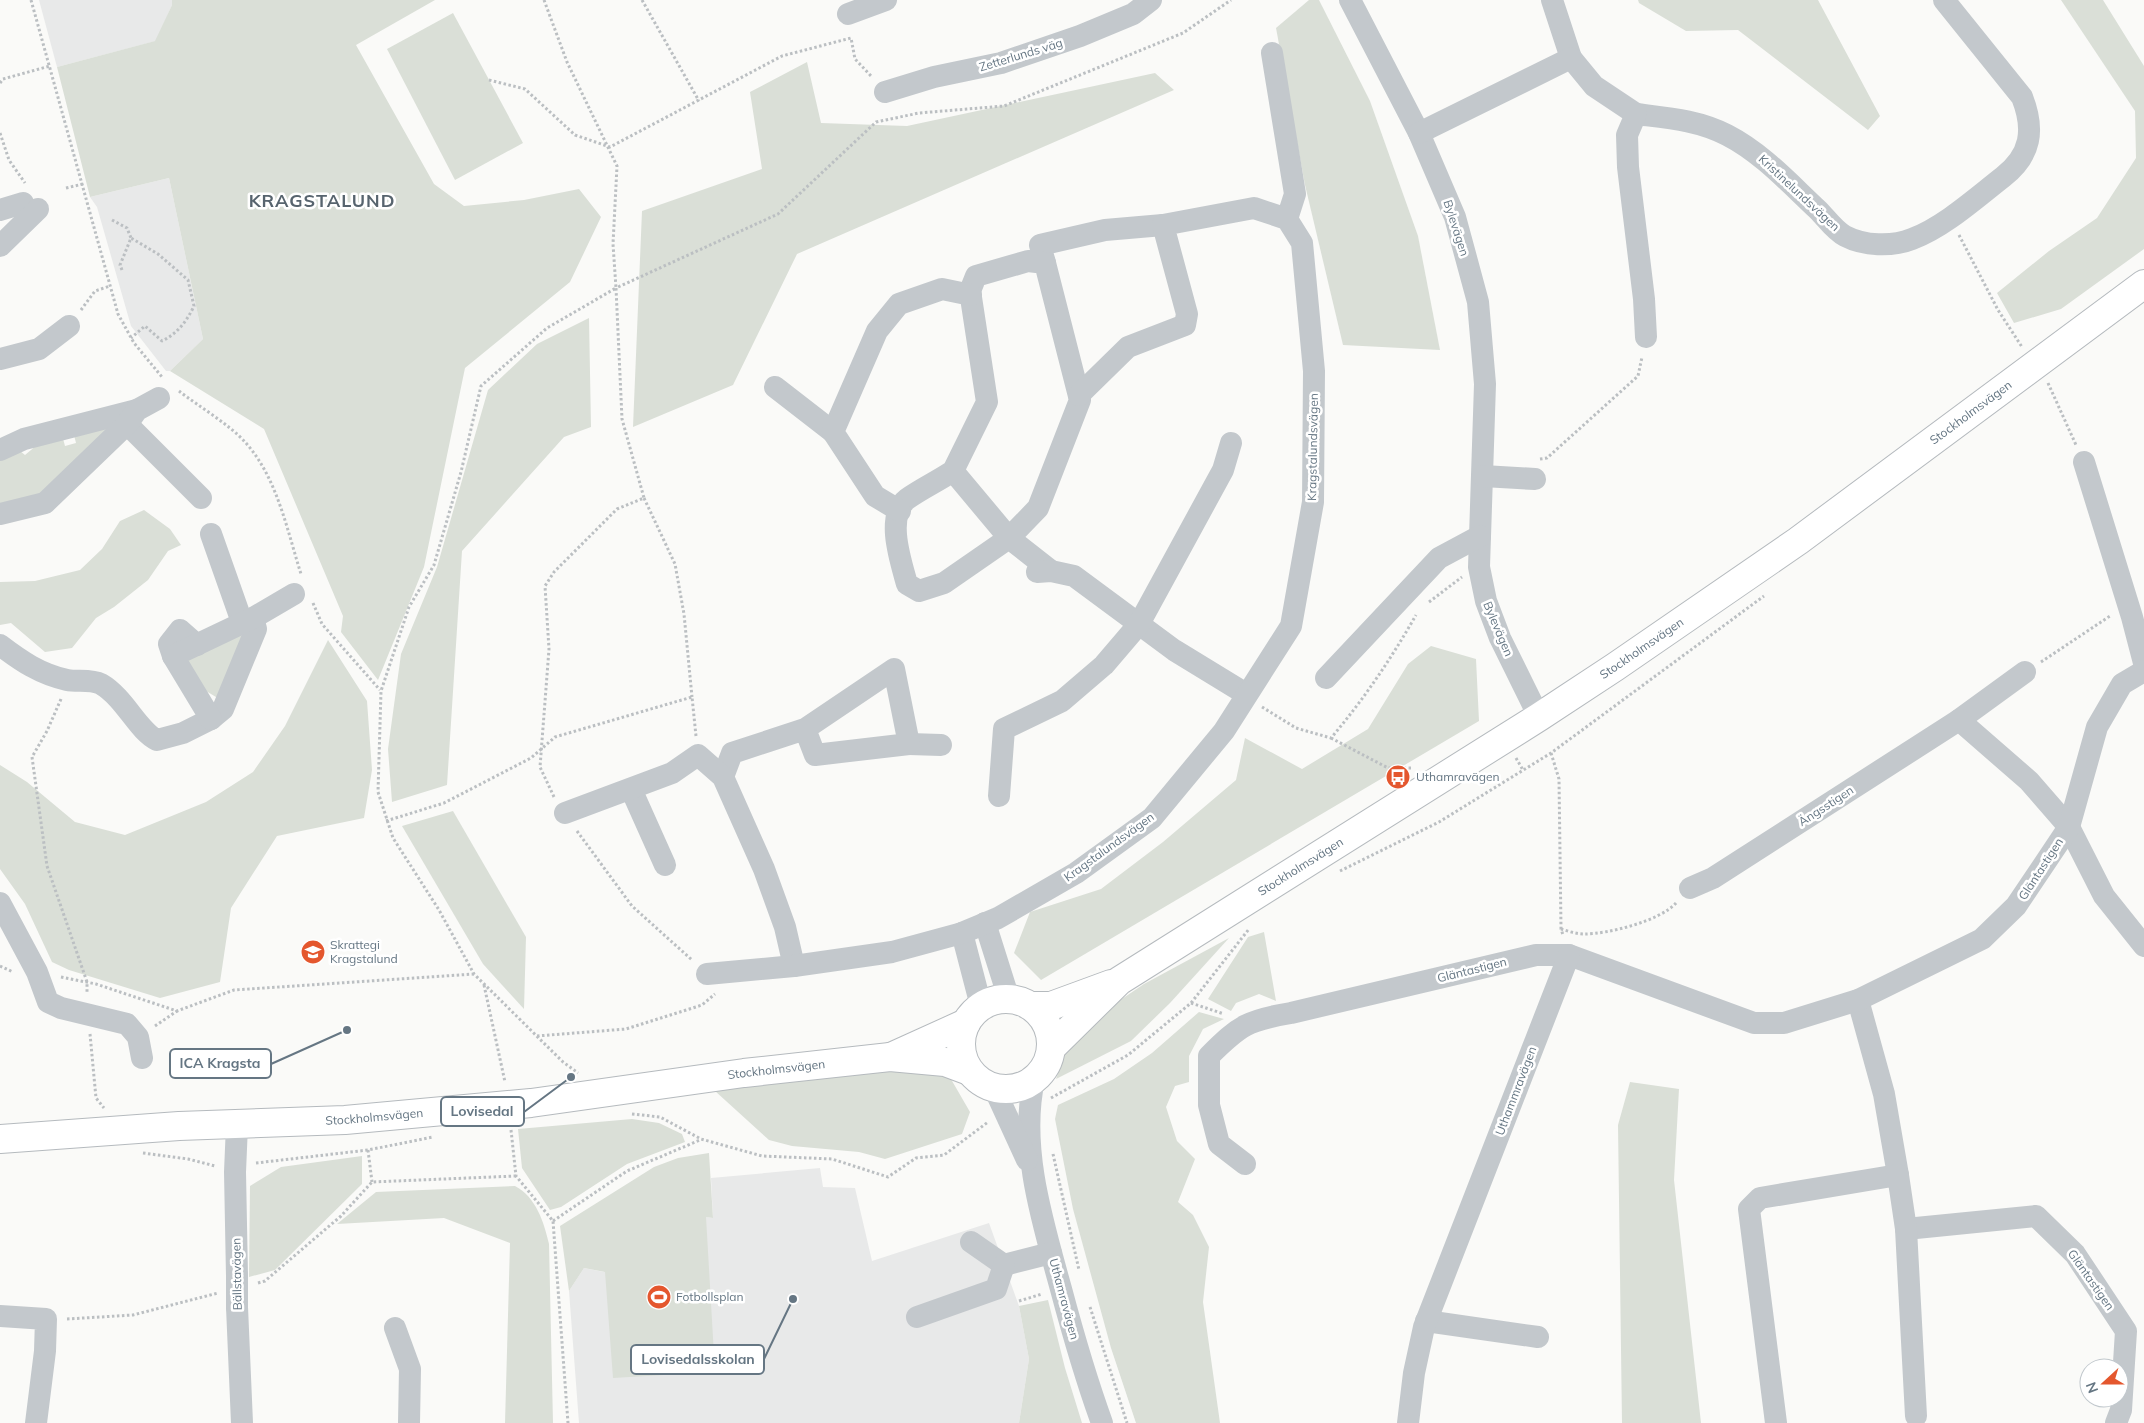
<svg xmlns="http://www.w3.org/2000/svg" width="2144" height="1423" font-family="Mulish,sans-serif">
<rect width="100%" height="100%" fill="#fafaf8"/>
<g fill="#e8e9e9">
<path d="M 39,0 L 172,0 L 172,5 L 156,41 L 57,67 Z"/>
<path d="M 169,178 L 203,339 L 170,371 L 166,371 L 131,326 L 97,207 L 90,197 Z"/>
<path d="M 820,1168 L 823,1187 L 855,1188 L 872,1261 L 989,1223 L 1019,1306 L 1029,1359 L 1019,1423 L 579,1423 L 569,1291 L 584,1268 L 604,1272 L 601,1223 L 700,1216 L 713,1218 L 711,1178 Z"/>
</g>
<g fill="#dadfd7">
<path d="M 172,0 L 435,0 L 356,45 L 434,184 L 464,206 L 524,200 L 579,189 L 601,217 L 570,282 L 465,368 L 424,567 L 378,680 L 341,632 L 343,616 L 264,429 L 170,371 L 203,339 L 169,178 L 90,197 L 57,67 L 155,41 L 172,5 Z"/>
<path d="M 1309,0 L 1319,0 L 1370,101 L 1418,236 L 1440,350 L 1343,345 L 1305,185 L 1276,28 Z"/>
<path d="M 1638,0 L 1818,0 L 1880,116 L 1868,130 L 1738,30 L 1686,31 L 1639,3 Z"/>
<path d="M 2061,0 L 2103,0 L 2144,66 L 2144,249 L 2061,309 L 2014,323 L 1997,293 L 2049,251 L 2097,218 L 2136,158 L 2135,111 Z"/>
<path d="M 453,13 L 523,143 L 455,180 L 387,49 Z"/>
<path d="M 807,62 L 821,123 L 907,126 L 1155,73 L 1174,90 L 797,254 L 733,385 L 633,427 L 642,211 L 762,169 L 750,92 Z"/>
<path d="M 589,318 L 591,427 L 564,437 L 462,551 L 447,785 L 392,802 L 388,749 L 401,654 L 437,567 L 488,390 L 537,344 Z"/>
<path d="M 119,418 L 39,499 L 0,510 L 0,454 L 20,451 L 25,455 L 37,445 L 62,435 L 65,446 L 76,443 L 73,431 Z"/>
<path d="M 144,510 L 170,529 L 181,545 L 168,551 L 148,580 L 114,607 L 96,618 L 72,648 L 45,652 L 11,623 L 0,625 L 0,582 L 35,581 L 80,570 L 102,549 L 120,521 Z"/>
<path d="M 223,635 L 245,635 L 221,700 L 206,691 L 181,661 Z"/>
<path d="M 328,640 L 367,701 L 372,770 L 364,818 L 277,836 L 231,908 L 220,982 L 160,998 L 69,970 L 52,962 L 25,904 L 0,869 L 0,765 L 27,782 L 75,822 L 125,835 L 206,802 L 253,772 L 285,726 Z"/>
<path d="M 1431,646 L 1476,659 L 1479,721 L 1041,980 L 1014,953 L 1030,912 L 1101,889 L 1163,842 L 1236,780 L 1245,738 L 1302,769 L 1368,729 L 1408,664 Z"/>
<path d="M 453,811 L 526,937 L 524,1009 L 483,964 L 402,826 Z"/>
<path d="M 1264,932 L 1276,1001 L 1259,994 L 1236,1003 L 1231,1011 L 1208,999 L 1248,937 Z"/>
<path d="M 1229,938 L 1170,1003 L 1131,1041 L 1056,1079 L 1069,1043 L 1079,1028 L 1144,984 Z"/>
<path d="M 1199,1012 L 1224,1019 L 1203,1029 L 1189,1056 L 1189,1082 L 1175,1086 L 1166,1107 L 1177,1141 L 1195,1159 L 1178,1202 L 1193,1215 L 1209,1247 L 1203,1302 L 1220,1423 L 1136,1423 L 1111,1348 L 1073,1209 L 1055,1119 L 1058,1105 L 1114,1079 L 1152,1053 Z"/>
<path d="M 927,1064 L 944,1067 L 970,1112 L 962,1134 L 885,1159 L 859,1152 L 792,1146 L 769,1140 L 715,1091 Z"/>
<path d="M 1630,1082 L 1679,1089 L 1674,1180 L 1701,1423 L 1622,1423 L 1618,1125 Z"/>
<path d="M 632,1119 L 659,1123 L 682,1134 L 685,1142 L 627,1164 L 561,1207 L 550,1210 L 522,1168 L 518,1129 Z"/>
<path d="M 709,1153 L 713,1218 L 706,1217 L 715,1372 L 613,1378 L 605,1272 L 584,1268 L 569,1291 L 560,1226 L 654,1167 L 678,1158 Z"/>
<path d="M 362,1156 L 362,1184 L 275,1270 L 249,1277 L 250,1186 L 281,1167 Z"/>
<path d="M 515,1186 C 536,1197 544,1222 549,1244 L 553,1423 L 505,1423 L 510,1243 L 444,1218 L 337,1224 L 376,1192 Z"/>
<path d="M 1048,1300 L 1065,1368 L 1082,1423 L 1019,1423 L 1029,1359 L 1019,1306 Z"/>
</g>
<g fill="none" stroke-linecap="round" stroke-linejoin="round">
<defs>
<g id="major">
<circle cx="1006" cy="1044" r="45"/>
<path d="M 1031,1006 L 1051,1006 L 1111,984"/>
<path id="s1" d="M 1051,1048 L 1119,981 L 1539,717 L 1615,667 L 1798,541 L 2144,284"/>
<path d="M 891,1057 L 966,1023"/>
<path id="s2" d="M 0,1139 L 179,1126 L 345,1120 L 531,1103 L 744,1073 L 890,1057 L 945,1062 L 969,1071"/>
</g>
</defs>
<use href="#major" stroke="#b5babe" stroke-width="30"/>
<g stroke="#bbbfc2" stroke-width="3" stroke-dasharray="2.5 2.5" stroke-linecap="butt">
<path d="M 31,0 L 118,314 L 134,343 L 162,377"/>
<path d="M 544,0 L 567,62 L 617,166 L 613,244 L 616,288 L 547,328 L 481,386 L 461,472 L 434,565 L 409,607 L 381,691 L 378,792 L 393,838 L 439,910 L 474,974 L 563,1062 L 578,1073"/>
<path d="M 642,0 L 699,101"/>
<path d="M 489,80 L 525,89 L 575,135 L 610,147 L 782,56 L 851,38 L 855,59 L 872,77"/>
<path d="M 0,83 L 3,79 L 50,66"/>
<path d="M 0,133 L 9,160 L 25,183"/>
<path d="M 66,188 L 83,184"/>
<path d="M 112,220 L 127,228 L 131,238"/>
<path d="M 1959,235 L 1998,310 L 2022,347"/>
<path d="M 122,270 L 120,265 L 131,238 L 158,254 L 188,280 L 194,306 C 187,321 177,334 162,341 L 145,326 L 131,338"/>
<path d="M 81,310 L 95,291 L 110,286"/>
<path d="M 2048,383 L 2076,445"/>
<path d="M 179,391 C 198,406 229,424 245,442 C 277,477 287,530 301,574"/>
<path d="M 1540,459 L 1547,458 L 1638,376 L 1642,357"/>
<path d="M 644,498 L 675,564 L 684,614 L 692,697"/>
<path d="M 1429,602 L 1462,577"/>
<path d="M 313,603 L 322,624 L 380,690"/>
<path d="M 2041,662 L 2110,616"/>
<path d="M 61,699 L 47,731 L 32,757 L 47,866 L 87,982 L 87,993"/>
<path d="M 1262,707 L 1296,728 L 1331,738 C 1364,699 1391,659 1416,615"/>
<path d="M 1331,738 L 1388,768 L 1411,768"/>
<path d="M 1551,753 L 1559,779 L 1561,929 L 1563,935"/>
<path d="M 1516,758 L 1523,770"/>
<path d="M 554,797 L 540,767 L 549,649 L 545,586 L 554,572 L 617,509 L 644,498 L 622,419 L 616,288 L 778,214 L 876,122 L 919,113 L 1004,106 L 1183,33 L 1231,0"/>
<path d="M 386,821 L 444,803 L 531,758 L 555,737 L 692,697 L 696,736"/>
<path d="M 577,831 L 632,906 L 692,960"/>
<path d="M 1340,871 L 1439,822 L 1551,753 L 1764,596"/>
<path d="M 1561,929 C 1568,931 1576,934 1584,934 C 1608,934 1660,921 1676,903"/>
<path d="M 0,966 L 13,972"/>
<path d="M 61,977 L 96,984 L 177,1011 L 234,990 L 474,974"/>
<path d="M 484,985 L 505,1082"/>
<path d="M 1191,1003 L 1224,1014"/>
<path d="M 155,1026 L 177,1011"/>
<path d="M 90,1034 L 96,1098 L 104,1108"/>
<path d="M 537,1036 L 626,1029 L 702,1005 L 715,994"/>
<path d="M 1051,1098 L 1128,1055 L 1191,1003 L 1249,929"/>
<path d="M 632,1114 L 660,1117 L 701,1139 L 762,1156 L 832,1159 L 888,1177 L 916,1158 L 944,1155 L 988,1122"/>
<path d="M 511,1130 L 516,1176 L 553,1221 L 568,1423"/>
<path d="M 368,1150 L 372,1182"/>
<path d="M 143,1153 L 188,1159 L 215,1166"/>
<path d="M 1053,1154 L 1079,1270"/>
<path d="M 256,1163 L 368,1150 L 433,1137"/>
<path d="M 553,1221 L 627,1171 L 700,1140"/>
<path d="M 258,1283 L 265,1281 L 341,1216 L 372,1182 L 516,1176"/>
<path d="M 1019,1301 L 1042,1294"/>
<path d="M 1090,1307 L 1127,1423"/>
<path d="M 67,1319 L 133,1315 L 218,1293"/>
</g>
<g stroke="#c3c8cc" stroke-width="22">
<path d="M 1350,0 L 1419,133 L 1455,217 L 1478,302 L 1485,384 L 1479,567 L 1486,601 L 1500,638 L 1539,717"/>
<path d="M 1552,0 L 1571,58"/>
<path d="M 848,14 L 886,0"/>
<path d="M 1272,53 L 1295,194 L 1287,219"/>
<path d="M 885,92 L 934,77 L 1001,63 L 1080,36 L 1133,14 L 1151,0"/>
<path d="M 1636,114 C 1668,118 1698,120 1727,135 C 1762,153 1789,183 1818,210 C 1826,218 1835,231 1845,236 C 1864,246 1892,247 1912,239 C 1944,227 1976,198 2003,177 C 2031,155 2035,130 2022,97 L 1944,0"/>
<path d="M 1419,133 L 1571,58 L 1594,86 L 1636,114 L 1627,135 L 1628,167 L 1644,299 L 1646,337"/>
<path d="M 0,210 L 23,203"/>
<path d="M 0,246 L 38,209"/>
<path d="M 1045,263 L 1040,245 L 1105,230 L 1163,225"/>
<path d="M 0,359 L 39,349 L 69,326"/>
<path d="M 775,387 L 833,432"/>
<path d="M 127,424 L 201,498"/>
<path d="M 0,450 L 24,439 L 137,410"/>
<path d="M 2084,462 L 2132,617 L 2144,663"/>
<path d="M 953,471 L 987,402 L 970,291 L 976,276 L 1028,261 L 1045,263 L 1080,400 L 1038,508 L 1009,538 L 953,471 C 938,481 921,489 907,499 C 885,516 901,562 907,584 L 919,591 L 944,583 L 1009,538 L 1051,571"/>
<path d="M 1483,476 L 1535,479"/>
<path d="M 900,511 L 875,496 L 833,432 L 877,331 L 899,304 L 942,289 L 971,295"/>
<path d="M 0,514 L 45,503 L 127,424 L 137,410 L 159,398"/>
<path d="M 211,534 L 242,622"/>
<path d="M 1037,572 L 1051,571 L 1074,576 L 1174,650 L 1246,694"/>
<path d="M 0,645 C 21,661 40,674 67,680 C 77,682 91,679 101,684 C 125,698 138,731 157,740 L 183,733 L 211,719 L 223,709 L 256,629 L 253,618"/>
<path d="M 173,656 L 169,644 L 180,630 L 197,645"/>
<path d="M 1326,678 L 1439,558 L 1480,536"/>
<path d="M 211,719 L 173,656 L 253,618 L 294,594"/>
<path d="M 1959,720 L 2025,672"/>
<path d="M 909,744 L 941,745"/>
<path d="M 723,777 L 732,753 L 805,729 L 894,669 L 909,744 L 815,755 L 805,729"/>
<path d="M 631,789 L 665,865"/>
<path d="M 999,796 L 1004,729 L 1062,701 L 1104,665 L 1139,624 L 1223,470 L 1231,443"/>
<path d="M 565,813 L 672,773 L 698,755 L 723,777 L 764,869 L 785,927 L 794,966 L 707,974"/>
<path d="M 1690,888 L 1713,878 L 1959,720 L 2029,781 L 2069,827 L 2104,896 L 2144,946"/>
<path d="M 0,903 L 37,972 L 48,1002 L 61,1008 L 127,1024 L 138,1037 L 142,1058"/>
<path d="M 985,923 L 1009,999"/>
<path d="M 962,933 L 981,1006"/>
<path d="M 794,966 L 892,952 L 962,933 L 998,918 L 1076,873 L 1152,818 L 1224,731 L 1291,626 L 1313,502 L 1314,371 L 1302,243 L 1287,219 L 1254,208 L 1163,225 L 1187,314 L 1185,325 L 1128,347 L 1079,395"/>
<path d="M 1858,1000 L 1884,1094 L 1898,1175"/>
<path d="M 1034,1080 C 1019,1148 1043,1223 1061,1289 C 1073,1334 1086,1379 1102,1423"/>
<path d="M 994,1088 L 1027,1160"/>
<path d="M 1245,1164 L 1219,1144 L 1209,1105 L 1209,1056 C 1240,1025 1248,1020 1291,1013 L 1536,955 L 1569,955 L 1754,1023 L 1784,1023 L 1858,1000 L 1982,939 L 2016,906 L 2069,827 L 2097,727 L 2122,684 L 2144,671"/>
<path d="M 1906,1229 L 2036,1216 L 2075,1254 L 2126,1331 L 2121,1410 L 2116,1423"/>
<path d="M 971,1242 L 1004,1265 L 1051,1253"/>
<path d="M 237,1276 L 235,1172 L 237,1125"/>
<path d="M 237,1307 L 242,1423"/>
<path d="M 0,1316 L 46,1319 L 45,1351 L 36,1423"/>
<path d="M 917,1317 L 996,1289 L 1004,1265"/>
<path d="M 1426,1321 L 1538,1337"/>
<path d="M 395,1328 L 410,1369 L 409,1423"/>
<path d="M 1408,1423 L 1414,1373 L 1424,1327 L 1569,955"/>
<path d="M 1776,1423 L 1749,1209 L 1760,1198 L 1898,1175 L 1906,1229 L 1916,1416"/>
</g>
<use href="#major" stroke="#fff" stroke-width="28"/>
<path stroke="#c3c8cc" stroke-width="22" d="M 237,1276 L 237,1307"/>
</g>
<defs>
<symbol id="bus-disc" viewBox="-11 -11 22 22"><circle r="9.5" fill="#e4572e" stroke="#fff"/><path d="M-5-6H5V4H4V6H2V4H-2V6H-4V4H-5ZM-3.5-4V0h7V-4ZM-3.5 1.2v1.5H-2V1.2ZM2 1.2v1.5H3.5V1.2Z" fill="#fff"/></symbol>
<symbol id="school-disc" viewBox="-11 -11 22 22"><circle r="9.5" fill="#e4572e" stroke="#fff"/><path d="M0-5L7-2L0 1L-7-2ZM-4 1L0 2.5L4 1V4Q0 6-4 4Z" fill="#fff"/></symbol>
<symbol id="stadium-disc" viewBox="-11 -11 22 22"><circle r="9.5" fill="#e4572e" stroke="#fff"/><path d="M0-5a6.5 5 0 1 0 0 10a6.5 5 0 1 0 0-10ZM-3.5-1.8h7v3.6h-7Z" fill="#fff"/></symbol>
</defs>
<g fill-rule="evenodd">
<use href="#bus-disc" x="1384" y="763" width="28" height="28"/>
<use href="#school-disc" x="299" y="938" width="28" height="28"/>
<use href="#stadium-disc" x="645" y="1283" width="28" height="28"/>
</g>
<g text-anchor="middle" stroke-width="5" stroke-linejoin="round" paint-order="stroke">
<g font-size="12" fill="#657683" stroke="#fff">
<text transform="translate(1021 55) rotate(-17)" y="4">Zetterlunds väg</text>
<text transform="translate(1799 193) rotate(43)" y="4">Kristinelundsvägen</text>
<text transform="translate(1456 228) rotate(72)" y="4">Bylevägen</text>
<text dy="4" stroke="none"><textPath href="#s1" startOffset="1120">Stockholmsvägen</textPath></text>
<text transform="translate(1313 447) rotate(-89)" y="4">Kragstalundsvägen</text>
<text transform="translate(1498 629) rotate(67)" y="4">Bylevägen</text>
<text dy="4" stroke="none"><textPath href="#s1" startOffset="715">Stockholmsvägen</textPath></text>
<text transform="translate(1826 806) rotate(-33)" y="4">Ängsstigen</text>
<text transform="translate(1109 847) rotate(-36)" y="4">Kragstalundsvägen</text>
<text dy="4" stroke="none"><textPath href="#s1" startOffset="310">Stockholmsvägen</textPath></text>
<text transform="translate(2041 869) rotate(-57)" y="4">Gläntastigen</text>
<text transform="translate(1472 970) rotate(-14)" y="4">Gläntastigen</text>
<text dy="4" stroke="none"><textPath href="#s2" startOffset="780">Stockholmsvägen</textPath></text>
<text transform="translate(1516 1091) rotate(-69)" y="4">Uthammravägen</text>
<text dy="4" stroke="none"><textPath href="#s2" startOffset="375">Stockholmsvägen</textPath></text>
<text transform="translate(237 1274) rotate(-91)" y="4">Bällstavägen</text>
<text transform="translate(2091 1280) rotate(55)" y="4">Gläntastigen</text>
<text transform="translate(1064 1299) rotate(75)" y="4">Uthamravägen</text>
</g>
<g font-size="12" fill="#657683" stroke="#fff" text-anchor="start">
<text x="1416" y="781">Uthamravägen</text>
<text x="330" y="949">Skrattegi<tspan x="330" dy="14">Kragstalund</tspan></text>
<text x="676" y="1301">Fotbollsplan</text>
</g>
<g font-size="18" font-weight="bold" letter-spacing="1" fill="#57646e" stroke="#fff">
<text x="322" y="207">KRAGSTALUND</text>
</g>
</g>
<path fill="none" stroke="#657683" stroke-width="2" d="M347 1030L271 1064M571 1077L524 1112M793 1299L764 1359"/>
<g fill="#657683" stroke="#fff" stroke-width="2">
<circle cx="347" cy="1030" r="5"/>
<circle cx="571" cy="1077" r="5"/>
<circle cx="793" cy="1299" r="5"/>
</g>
<g fill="#fff" stroke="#657683" stroke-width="2">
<rect x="170" y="1049" width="101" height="29" rx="5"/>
<rect x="441" y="1097" width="83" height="29" rx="5"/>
<rect x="631" y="1345" width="133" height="29" rx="5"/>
</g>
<g font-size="14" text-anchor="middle" font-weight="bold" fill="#657683">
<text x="220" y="1068">ICA Kragsta</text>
<text x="482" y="1116">Lovisedal</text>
<text x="698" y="1364">Lovisedalsskolan</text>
</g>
<g transform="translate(2104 1383) rotate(249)"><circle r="24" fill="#ffffff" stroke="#c1c8cd"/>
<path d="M0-4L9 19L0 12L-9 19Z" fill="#e4572e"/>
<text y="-8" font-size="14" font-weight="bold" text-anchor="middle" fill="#657683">N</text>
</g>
</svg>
